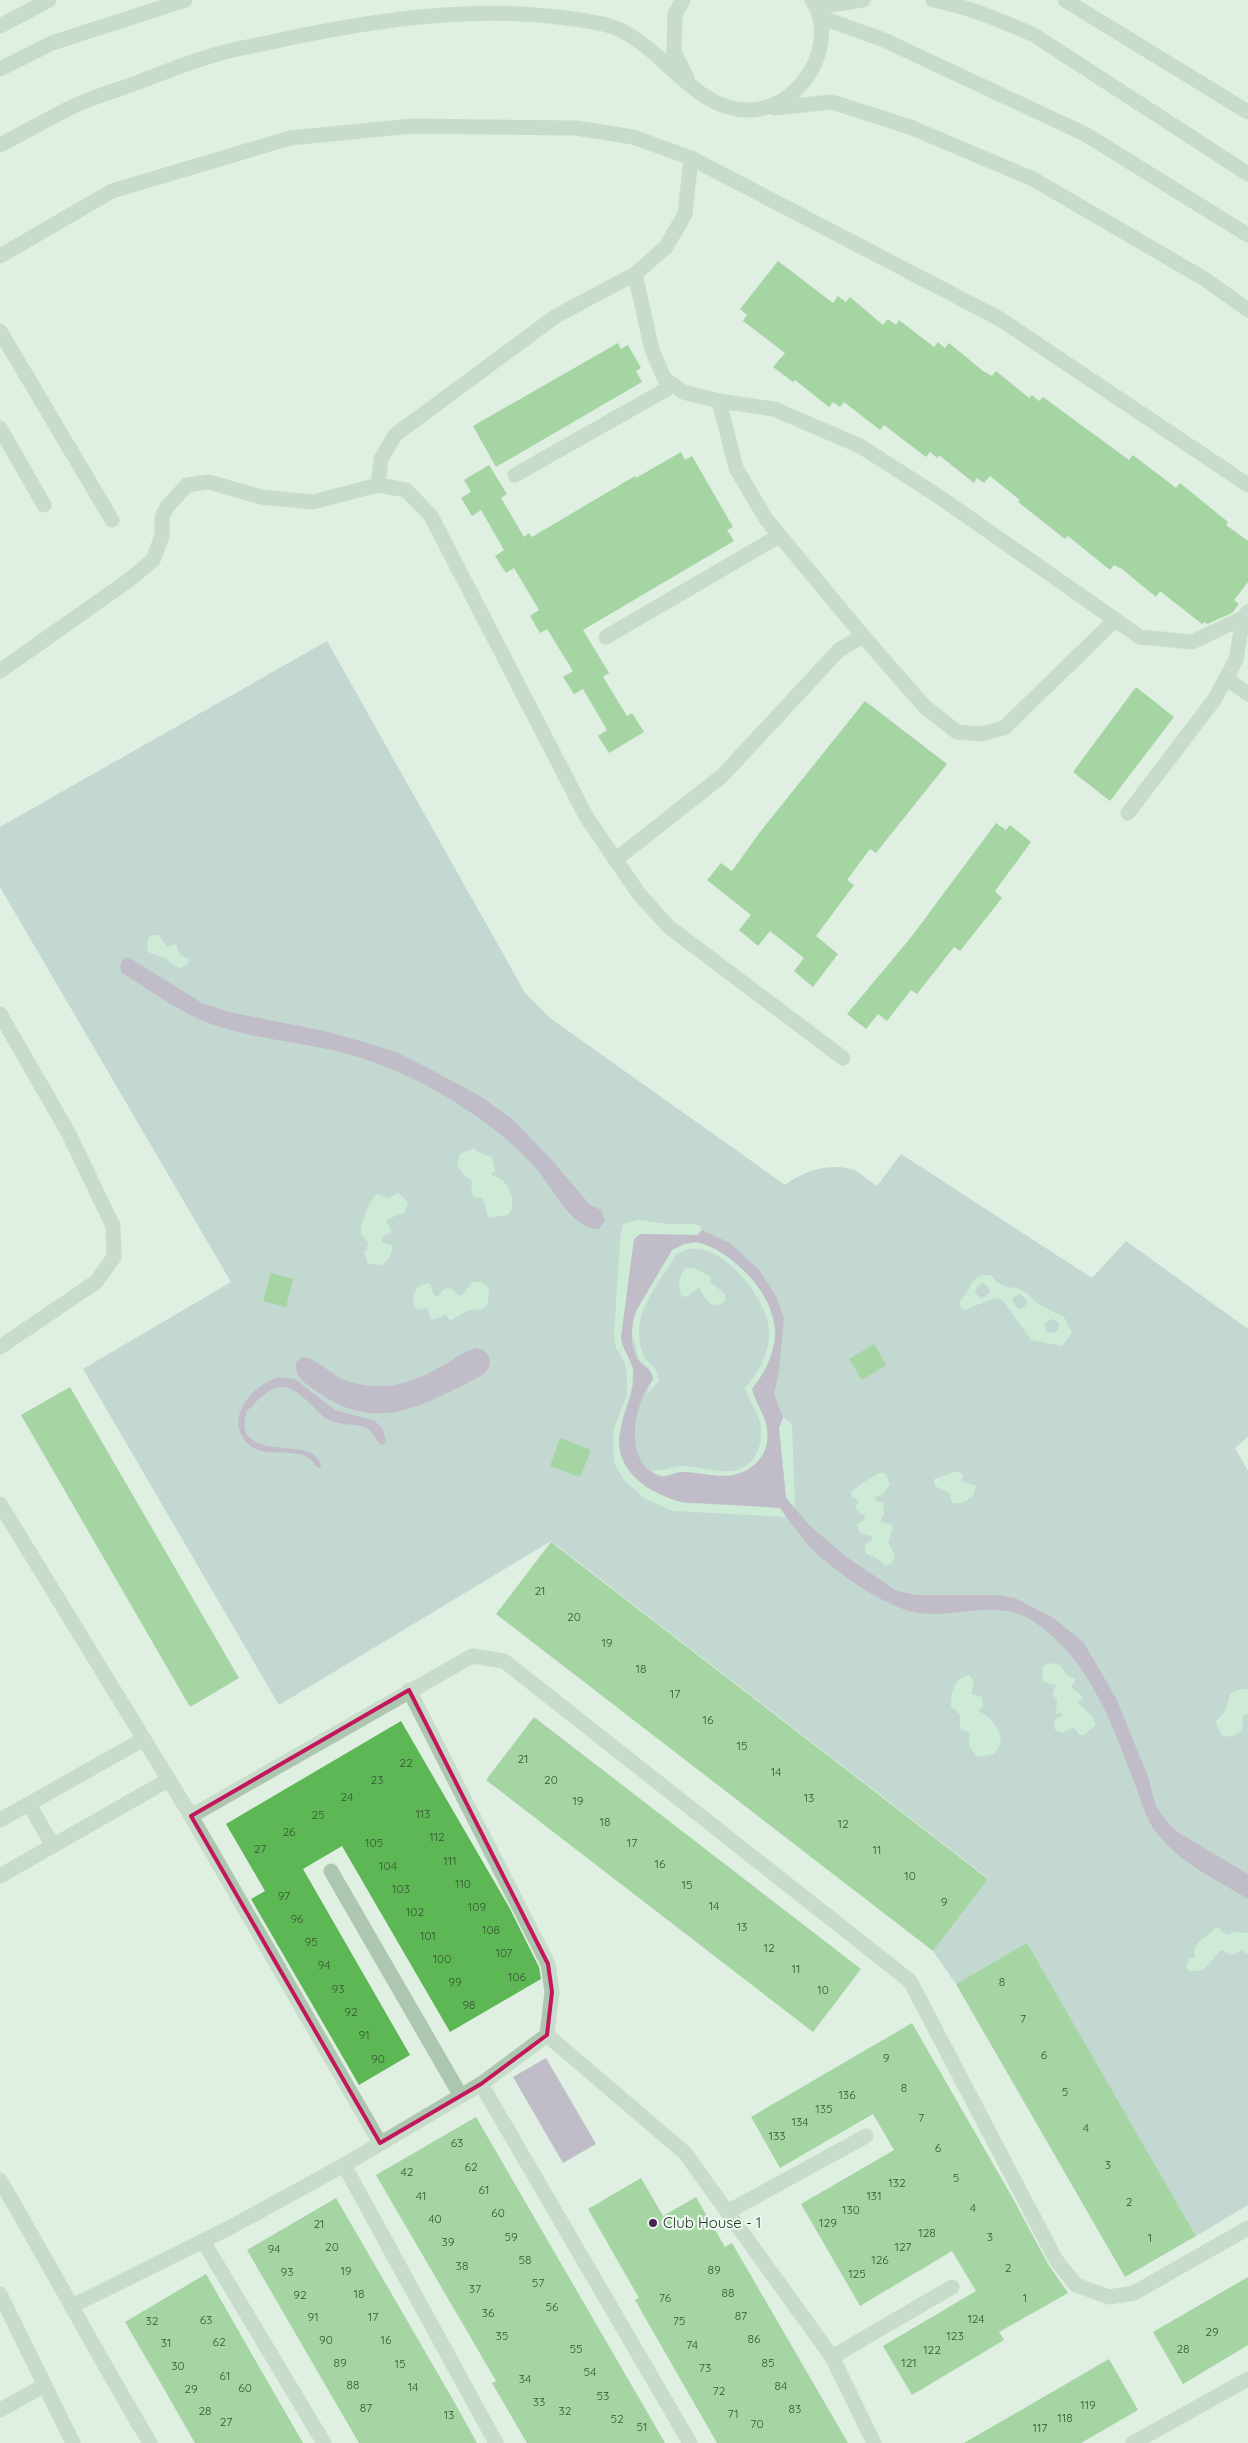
<svg xmlns="http://www.w3.org/2000/svg" width="1248" height="2443" font-family="Quicksand,sans-serif">
<rect width="100%" height="100%" fill="#dfefe2"/>
<path fill="#a0bcbd" d="M 327,641 L 525,993 L 550,1018 L 785,1185 C 803,1171 831,1162 854,1170 C 861,1173 870,1182 877,1186 L 901,1154 L 1092,1278 L 1126,1241 L 1248,1329 L 1248,1437 L 1235,1448 L 1248,1471 L 1248,2205 L 1196,2236 L 1027,1944 L 956,1984 L 933,1951 L 988,1878 L 551,1541 L 279,1705 L 83,1369 L 231,1282 L 0,887 L 0,827 Z"/>
<g fill="#bae6c9" fill-rule="evenodd">
<path d="M 152,935 L 159,935 L 167,947 L 176,944 L 180,955 L 189,959 L 188,964 L 181,968 L 173,965 L 165,958 L 150,953 L 147,949 L 148,938 Z"/>
<path d="M 474,1148 L 479,1153 L 492,1157 L 495,1171 L 491,1174 C 494,1177 500,1178 502,1180 C 511,1188 517,1205 508,1215 L 489,1218 C 485,1211 487,1204 482,1198 L 475,1197 L 471,1192 L 473,1182 L 462,1173 L 457,1164 L 460,1154 Z"/>
<path d="M 398,1193 L 408,1202 L 405,1212 L 386,1220 L 392,1232 L 382,1237 L 382,1242 L 393,1246 L 390,1257 L 382,1265 L 368,1264 L 364,1252 L 367,1249 L 368,1243 L 361,1233 C 361,1223 369,1200 377,1194 L 388,1198 Z"/>
<path d="M 639,1220 L 668,1224 L 694,1224 L 700,1226 L 702,1230 L 697,1235 L 640,1234 L 629,1358 L 633,1369 L 632,1388 L 623,1416 L 619,1440 L 645,1487 L 682,1502 L 780,1508 L 787,1517 L 673,1511 L 644,1498 L 624,1480 L 614,1463 L 613,1442 L 614,1428 L 627,1395 L 627,1376 L 625,1363 L 616,1348 L 614,1336 L 620,1240 L 623,1224 Z"/>
<path d="M 697,1242 C 736,1251 775,1294 775,1336 C 775,1348 767,1363 764,1376 C 762,1382 762,1388 761,1395 C 760,1409 767,1417 767,1431 C 770,1479 724,1480 689,1473 C 673,1469 665,1483 651,1470 C 668,1472 672,1465 684,1466 C 700,1467 714,1472 730,1471 C 756,1469 766,1441 759,1419 C 756,1408 748,1399 745,1388 C 758,1373 768,1356 769,1336 C 771,1304 730,1252 698,1249 C 689,1248 683,1251 676,1255 C 657,1287 630,1314 642,1352 C 646,1365 657,1363 659,1381 L 646,1395 L 653,1379 L 649,1368 L 639,1360 L 632,1333 L 633,1320 L 636,1311 L 672,1250 L 684,1244 Z"/>
<path d="M 685,1268 L 694,1268 L 711,1277 L 710,1282 L 725,1294 L 725,1301 C 711,1312 705,1298 699,1287 L 688,1296 L 682,1297 C 677,1286 679,1278 685,1268 Z"/>
<path d="M 982,1275 L 991,1275 L 997,1282 L 1006,1287 L 1017,1288 L 1028,1294 L 1038,1304 L 1064,1317 L 1072,1333 L 1062,1346 L 1031,1340 L 1003,1300 L 994,1298 L 965,1310 L 960,1307 L 959,1302 C 969,1293 969,1280 982,1275 ZM 983,1283 L 989,1288 L 990,1292 L 985,1297 L 981,1298 L 975,1293 L 977,1286 ZM 1020,1294 L 1026,1299 L 1027,1303 L 1022,1309 L 1018,1309 L 1012,1301 L 1014,1297 ZM 1053,1319 L 1059,1323 L 1059,1328 L 1055,1333 L 1047,1332 L 1044,1325 L 1046,1322 Z"/>
<path d="M 473,1282 L 482,1282 L 489,1289 L 488,1304 L 482,1309 L 469,1310 L 450,1321 L 446,1314 L 436,1319 L 431,1319 L 427,1308 L 418,1310 L 414,1306 C 411,1293 417,1284 430,1283 L 434,1295 L 438,1296 L 444,1289 L 451,1288 L 458,1295 L 462,1295 Z"/>
<path d="M 783,1417 L 792,1424 L 795,1508 L 786,1498 L 779,1428 Z"/>
<path d="M 957,1471 L 963,1475 L 961,1481 L 976,1486 L 973,1496 L 963,1503 L 952,1503 L 949,1493 L 935,1486 L 934,1479 Z"/>
<path d="M 879,1473 L 885,1473 L 890,1484 L 883,1494 L 875,1497 L 875,1500 L 883,1503 L 884,1514 L 880,1522 L 890,1524 L 893,1528 L 888,1542 L 895,1555 L 892,1562 L 886,1566 L 875,1557 L 866,1554 L 865,1545 L 872,1540 L 872,1536 L 862,1534 L 858,1530 L 857,1525 L 864,1520 L 865,1515 L 860,1514 L 855,1507 L 859,1501 L 852,1497 L 851,1493 C 855,1487 872,1477 879,1473 Z"/>
<path d="M 1049,1663 L 1060,1665 L 1067,1675 L 1075,1679 L 1075,1684 L 1072,1684 L 1071,1687 L 1079,1693 L 1083,1699 L 1077,1702 L 1091,1715 L 1096,1725 L 1084,1735 L 1079,1735 L 1074,1727 L 1062,1733 L 1055,1730 L 1054,1720 L 1062,1716 L 1063,1713 L 1056,1714 L 1057,1700 L 1052,1694 L 1056,1685 L 1044,1682 L 1042,1674 L 1043,1667 Z"/>
<path d="M 969,1675 L 974,1681 L 971,1694 L 982,1697 L 983,1707 L 977,1711 C 989,1713 1004,1733 1000,1744 C 999,1747 996,1751 994,1754 L 978,1757 C 965,1743 971,1747 969,1732 L 962,1730 C 955,1714 968,1719 951,1707 C 951,1692 953,1679 969,1675 Z"/>
<path d="M 1248,1689 L 1248,1714 L 1243,1716 L 1242,1731 L 1231,1737 L 1221,1735 L 1216,1723 C 1217,1718 1220,1718 1223,1714 C 1233,1701 1221,1690 1248,1689 Z"/>
<path d="M 1218,1927 L 1226,1935 L 1234,1932 L 1248,1933 L 1248,1954 L 1240,1950 L 1237,1954 L 1230,1955 L 1222,1950 C 1209,1959 1210,1973 1189,1971 L 1186,1966 L 1189,1959 L 1195,1957 C 1192,1944 1201,1941 1209,1934 C 1213,1931 1213,1929 1218,1927 Z"/>
</g>
<g fill="#9e81a9" fill-rule="evenodd">
<path d="M 128,957 L 202,1003 L 229,1012 L 324,1031 L 364,1042 L 396,1052 L 428,1068 L 480,1096 L 511,1118 L 552,1160 L 590,1205 L 601,1210 L 605,1220 L 599,1229 C 570,1228 555,1190 538,1171 C 530,1162 521,1152 512,1144 C 500,1133 486,1123 473,1114 C 431,1085 386,1063 336,1051 C 296,1041 254,1039 214,1025 C 182,1014 151,991 122,973 L 120,966 L 123,960 Z"/>
<path d="M 702,1230 L 730,1243 L 760,1271 L 776,1296 L 784,1318 L 779,1370 L 774,1395 L 783,1417 L 779,1428 L 786,1498 L 810,1526 L 848,1558 L 897,1591 L 917,1595 L 996,1595 L 1015,1598 L 1055,1619 L 1084,1643 L 1117,1700 L 1148,1777 L 1156,1806 L 1167,1822 L 1179,1833 L 1248,1874 L 1248,1899 C 1217,1880 1182,1864 1159,1836 C 1145,1820 1142,1801 1134,1782 C 1112,1723 1088,1657 1033,1621 C 997,1598 959,1618 919,1613 C 888,1609 842,1576 818,1555 C 803,1541 792,1524 780,1508 C 757,1506 734,1505 712,1504 C 702,1503 691,1504 681,1502 C 652,1494 618,1474 619,1440 C 620,1416 637,1393 633,1369 C 630,1357 622,1349 621,1337 L 634,1239 L 640,1234 L 697,1235 ZM 697,1242 C 733,1251 779,1298 775,1337 C 773,1357 764,1374 752,1389 C 757,1408 771,1421 767,1443 C 766,1450 761,1458 756,1463 C 734,1484 711,1473 684,1472 C 674,1471 668,1479 659,1476 C 622,1462 634,1403 653,1379 C 652,1369 645,1368 639,1361 C 629,1348 631,1325 636,1311 L 672,1250 L 684,1244 Z"/>
<path d="M 475,1348 C 491,1349 495,1365 483,1375 C 424,1404 378,1436 316,1391 C 305,1383 294,1377 296,1362 L 303,1357 C 321,1360 332,1377 350,1382 C 386,1392 413,1383 444,1365 C 454,1359 464,1352 475,1348 Z"/>
<path d="M 280,1377 L 295,1379 L 335,1410 L 375,1421 L 383,1429 L 386,1442 L 383,1445 C 374,1441 374,1431 364,1427 C 353,1423 338,1426 327,1419 C 312,1409 294,1379 273,1389 C 264,1393 254,1404 247,1411 C 232,1453 284,1445 306,1451 C 314,1453 317,1458 321,1464 L 320,1468 L 318,1468 C 315,1466 313,1461 310,1459 C 292,1446 266,1461 247,1443 C 223,1417 254,1383 280,1377 Z"/>
<path d="M 546,2058 L 596,2144 L 563,2163 L 513,2077 Z"/>
</g>
<g fill="#5db755">
<path d="M 778,261 L 833,303 L 838,296 L 846,302 L 850,297 L 883,325 L 888,319 L 896,325 L 899,320 L 934,347 L 938,342 L 945,348 L 949,343 L 983,371 L 992,376 L 996,371 L 1029,398 L 1032,395 L 1039,401 L 1043,397 L 1129,460 L 1133,455 L 1176,488 L 1180,483 L 1228,522 L 1226,525 L 1248,541 L 1248,582 L 1234,600 L 1239,604 L 1232,613 L 1207,624 L 1204,622 L 1202,624 L 1160,591 L 1156,597 L 1122,569 L 1114,565 L 1110,570 L 1068,536 L 1065,539 L 1018,502 L 1020,500 L 990,476 L 984,483 L 977,478 L 974,483 L 939,455 L 937,458 L 930,452 L 926,457 L 884,425 L 880,430 L 844,402 L 840,407 L 833,402 L 829,407 L 795,380 L 793,382 L 773,367 L 785,353 L 743,321 L 747,315 L 740,309 Z"/>
<path d="M 618,343 L 621,349 L 628,345 L 641,368 L 636,371 L 642,382 L 496,467 L 473,426 Z"/>
<path d="M 681,452 L 685,460 L 692,456 L 733,527 L 727,530 L 734,541 L 583,630 L 609,673 L 603,677 L 627,716 L 632,713 L 644,732 L 609,753 L 598,736 L 607,730 L 583,689 L 574,694 L 563,677 L 573,671 L 547,629 L 540,633 L 530,616 L 539,610 L 514,568 L 506,573 L 495,556 L 504,550 L 481,510 L 472,516 L 461,498 L 471,492 L 464,480 L 489,465 L 507,494 L 501,498 L 524,537 L 529,533 L 532,537 L 635,476 L 636,478 Z"/>
<path d="M 1136,687 L 1174,717 L 1110,801 L 1073,772 Z"/>
<path d="M 865,701 L 947,764 L 876,853 L 870,849 L 847,880 L 854,885 L 816,936 L 838,954 L 813,987 L 794,971 L 804,958 L 770,931 L 758,946 L 739,930 L 751,915 L 707,880 L 721,863 L 732,871 L 760,832 Z"/>
<path d="M 996,823 L 1006,830 L 1010,825 L 1031,842 L 995,891 L 1002,898 L 960,951 L 954,947 L 917,994 L 911,990 L 887,1021 L 878,1014 L 866,1029 L 847,1014 L 912,936 Z"/>
<path d="M 271,1273 L 293,1279 L 286,1307 L 263,1301 Z"/>
<path d="M 874,1344 L 886,1365 L 862,1380 L 849,1359 Z"/>
<path d="M 70,1387 L 239,1678 L 190,1707 L 21,1415 Z"/>
<path d="M 560,1438 L 591,1450 L 580,1477 L 550,1466 Z"/>
<path d="M 551,1542 L 988,1879 L 933,1951 L 496,1614 Z"/>
<path d="M 534,1717 L 861,1969 L 813,2032 L 486,1780 Z"/>
<path d="M 401,1721 L 509,1907 L 539,1967 L 541,1979 L 450,2032 L 342,1846 L 303,1869 L 410,2055 L 359,2085 L 251,1899 L 265,1891 L 226,1824 Z"/>
<path d="M 1027,1943 L 1196,2236 L 1125,2277 L 956,1984 Z"/>
<path d="M 912,2023 L 1011,2195 L 1048,2264 L 1068,2293 L 999,2332 L 1004,2340 L 912,2395 L 883,2346 L 976,2291 L 952,2251 L 860,2306 L 801,2204 L 894,2150 L 873,2114 L 780,2168 L 751,2117 Z"/>
<path d="M 476,2117 L 628,2379 L 665,2443 L 527,2443 L 492,2383 L 496,2381 L 376,2175 Z"/>
<path d="M 641,2178 L 663,2216 L 696,2197 L 725,2247 L 732,2243 L 848,2443 L 717,2443 L 635,2300 L 639,2298 L 588,2209 Z"/>
<path d="M 336,2198 L 452,2398 L 477,2443 L 359,2443 L 247,2250 Z"/>
<path d="M 206,2274 L 258,2365 L 303,2443 L 195,2443 L 156,2375 L 125,2322 Z"/>
<path d="M 1248,2277 L 1248,2345 L 1183,2384 L 1153,2332 Z"/>
<path d="M 1109,2359 L 1138,2410 L 1081,2443 L 964,2443 Z"/>
</g>
<g fill="none" stroke-linecap="round" stroke-linejoin="round">
<g stroke="#acc6af" stroke-width="15">
<path d="M 683,0 L 675,14 L 674,52 L 687,78"/>
<path d="M 933,0 C 968,7 1000,20 1034,35 L 1248,174"/>
<path d="M 1065,0 L 1248,112"/>
<path d="M 817,7 L 863,0"/>
<path d="M 820,17 L 884,40 L 1085,134 L 1248,235"/>
<path d="M 0,26 L 49,0"/>
<path d="M 0,69 L 52,43 L 185,0"/>
<path d="M 774,108 L 832,102 L 910,127 L 1033,179 L 1203,278 L 1248,310"/>
<path d="M 0,145 C 24,133 47,119 72,107 C 93,97 117,90 139,82 C 163,73 186,63 211,56 C 234,48 261,45 285,39 C 389,17 497,2 603,24 C 661,37 690,113 752,110 C 802,107 840,43 812,0"/>
<path d="M 0,256 L 112,191 L 290,138 L 412,126 L 576,128 L 633,137 L 691,158 L 1000,319 L 1248,485"/>
<path d="M 635,274 L 652,350 L 664,378 L 683,392 L 719,401 L 774,409 L 860,446 L 938,496 L 1140,637 L 1192,642 L 1243,618 L 1248,612"/>
<path d="M 0,331 L 112,520"/>
<path d="M 719,401 L 736,468 L 766,519 L 863,636 L 924,706 L 957,732 L 981,734 L 1004,728 L 1115,620"/>
<path d="M 0,428 L 44,505"/>
<path d="M 515,475 L 674,385"/>
<path d="M 378,485 L 381,459 L 395,435 L 556,316 L 635,274 L 666,247 L 685,214 L 691,158"/>
<path d="M 606,637 L 779,536"/>
<path d="M 0,671 L 129,580 L 153,560 L 162,536 L 162,517 L 167,507 L 187,485 L 209,482 L 261,497 L 313,502 L 378,485 L 406,490 L 431,516 L 587,818 L 639,894 L 669,927 L 843,1058"/>
<path d="M 1226,678 L 1248,694"/>
<path d="M 1128,813 L 1214,700 L 1236,660 L 1243,618"/>
<path d="M 615,860 L 722,776 L 839,650 L 863,636"/>
<path d="M 0,1014 L 68,1132 L 113,1226 L 114,1257 L 96,1282 L 0,1347"/>
<path d="M 0,1504 L 191,1816 L 380,2143"/>
<path d="M 29,1804 L 53,1846"/>
<path d="M 191,1816 L 472,1656 L 504,1661 L 910,1981 L 1056,2260 L 1076,2285 L 1109,2297 L 1134,2293 L 1248,2228"/>
<path d="M 0,1820 L 144,1739"/>
<path d="M 331,1871 L 461,2096"/>
<path d="M 0,1876 L 168,1780"/>
<path d="M 547,2035 L 685,2153 L 832,2357 L 874,2443"/>
<path d="M 481,2084 L 690,2443"/>
<path d="M 344,2165 L 496,2443"/>
<path d="M 0,2180 C 51,2267 98,2356 150,2443"/>
<path d="M 729,2211 L 866,2136"/>
<path d="M 203,2241 L 324,2443"/>
<path d="M 0,2294 L 73,2443"/>
<path d="M 72,2306 L 231,2227 L 344,2165 L 481,2084 L 547,2035 L 552,1992 L 548,1964 L 409,1690"/>
<path d="M 832,2357 L 952,2287"/>
<path d="M 0,2410 L 43,2386"/>
<path d="M 1133,2443 L 1248,2379"/>
</g>
</g>
<path d="M0 0H1248V2443H0ZM 409,1690 L 548,1964 L 552,1992 L 547,2035 L 481,2084 L 380,2143 L 191,1816 Z" fill="#dfefe2" fill-opacity=".55" fill-rule="evenodd"/>
<path fill="none" stroke="#c2185b" stroke-width="4" stroke-linejoin="round" d="M 409,1690 L 548,1964 L 552,1992 L 547,2035 L 481,2084 L 380,2143 L 191,1816 Z"/>
<circle fill="#462551" stroke="#eaf8ed" stroke-width="2" cx="653" cy="2223" r="5"/>
<g text-anchor="middle" stroke-width="4.5" stroke-linejoin="round" paint-order="stroke">
<g font-size="12" fill="#375635">
<text x="540" y="1595">21</text>
<text x="574" y="1621">20</text>
<text x="607" y="1647">19</text>
<text x="641" y="1673">18</text>
<text x="675" y="1698">17</text>
<text x="708" y="1724">16</text>
<text x="742" y="1750">15</text>
<text x="523" y="1763">21</text>
<text x="406" y="1767">22</text>
<text x="776" y="1776">14</text>
<text x="377" y="1784">23</text>
<text x="551" y="1784">20</text>
<text x="347" y="1801">24</text>
<text x="809" y="1802">13</text>
<text x="578" y="1805">19</text>
<text x="423" y="1818">113</text>
<text x="318" y="1819">25</text>
<text x="605" y="1826">18</text>
<text x="843" y="1828">12</text>
<text x="289" y="1836">26</text>
<text x="437" y="1841">112</text>
<text x="374" y="1847">105</text>
<text x="632" y="1847">17</text>
<text x="260" y="1853">27</text>
<text x="877" y="1854">11</text>
<text x="450" y="1865">111</text>
<text x="660" y="1868">16</text>
<text x="388" y="1870">104</text>
<text x="910" y="1880">10</text>
<text x="463" y="1888">110</text>
<text x="687" y="1889">15</text>
<text x="401" y="1893">103</text>
<text x="284" y="1900">97</text>
<text x="944" y="1906">9</text>
<text x="714" y="1910">14</text>
<text x="477" y="1911">109</text>
<text x="415" y="1916">102</text>
<text x="297" y="1923">96</text>
<text x="742" y="1931">13</text>
<text x="491" y="1934">108</text>
<text x="428" y="1940">101</text>
<text x="311" y="1946">95</text>
<text x="769" y="1952">12</text>
<text x="504" y="1957">107</text>
<text x="442" y="1963">100</text>
<text x="324" y="1969">94</text>
<text x="796" y="1973">11</text>
<text x="517" y="1981">106</text>
<text x="455" y="1986">99</text>
<text x="1002" y="1986">8</text>
<text x="338" y="1993">93</text>
<text x="823" y="1994">10</text>
<text x="469" y="2009">98</text>
<text x="351" y="2016">92</text>
<text x="1023" y="2023">7</text>
<text x="364" y="2039">91</text>
<text x="1044" y="2059">6</text>
<text x="886" y="2062">9</text>
<text x="378" y="2063">90</text>
<text x="904" y="2092">8</text>
<text x="1065" y="2096">5</text>
<text x="847" y="2099">136</text>
<text x="824" y="2113">135</text>
<text x="921" y="2122">7</text>
<text x="800" y="2126">134</text>
<text x="1086" y="2132">4</text>
<text x="777" y="2140">133</text>
<text x="457" y="2147">63</text>
<text x="938" y="2152">6</text>
<text x="1108" y="2169">3</text>
<text x="471" y="2171">62</text>
<text x="407" y="2176">42</text>
<text x="956" y="2182">5</text>
<text x="897" y="2187">132</text>
<text x="484" y="2194">61</text>
<text x="421" y="2200">41</text>
<text x="874" y="2200">131</text>
<text x="1129" y="2206">2</text>
<text x="973" y="2212">4</text>
<text x="851" y="2214">130</text>
<text x="498" y="2217">60</text>
<text x="435" y="2223">40</text>
<text x="828" y="2227">129</text>
<text x="319" y="2228">21</text>
<text x="927" y="2237">128</text>
<text x="511" y="2241">59</text>
<text x="990" y="2241">3</text>
<text x="1150" y="2242">1</text>
<text x="448" y="2246">39</text>
<text x="332" y="2251">20</text>
<text x="903" y="2251">127</text>
<text x="274" y="2253">94</text>
<text x="525" y="2264">58</text>
<text x="880" y="2264">126</text>
<text x="462" y="2270">38</text>
<text x="1008" y="2272">2</text>
<text x="714" y="2274">89</text>
<text x="346" y="2275">19</text>
<text x="287" y="2276">93</text>
<text x="857" y="2278">125</text>
<text x="538" y="2287">57</text>
<text x="475" y="2293">37</text>
<text x="728" y="2297">88</text>
<text x="359" y="2298">18</text>
<text x="300" y="2299">92</text>
<text x="665" y="2302">76</text>
<text x="1025" y="2302">1</text>
<text x="552" y="2311">56</text>
<text x="488" y="2317">36</text>
<text x="741" y="2320">87</text>
<text x="313" y="2321">91</text>
<text x="373" y="2321">17</text>
<text x="976" y="2323">124</text>
<text x="206" y="2324">63</text>
<text x="152" y="2325">32</text>
<text x="679" y="2325">75</text>
<text x="1212" y="2336">29</text>
<text x="502" y="2340">35</text>
<text x="955" y="2340">123</text>
<text x="754" y="2343">86</text>
<text x="326" y="2344">90</text>
<text x="386" y="2344">16</text>
<text x="219" y="2346">62</text>
<text x="166" y="2347">31</text>
<text x="692" y="2349">74</text>
<text x="576" y="2353">55</text>
<text x="1183" y="2353">28</text>
<text x="932" y="2354">122</text>
<text x="340" y="2367">89</text>
<text x="768" y="2367">85</text>
<text x="909" y="2367">121</text>
<text x="400" y="2368">15</text>
<text x="178" y="2370">30</text>
<text x="705" y="2372">73</text>
<text x="590" y="2376">54</text>
<text x="225" y="2380">61</text>
<text x="525" y="2383">34</text>
<text x="353" y="2389">88</text>
<text x="781" y="2390">84</text>
<text x="413" y="2391">14</text>
<text x="245" y="2392">60</text>
<text x="191" y="2393">29</text>
<text x="719" y="2395">72</text>
<text x="603" y="2400">53</text>
<text x="539" y="2406">33</text>
<text x="1088" y="2409">119</text>
<text x="366" y="2412">87</text>
<text x="795" y="2413">83</text>
<text x="205" y="2415">28</text>
<text x="565" y="2415">32</text>
<text x="733" y="2418">71</text>
<text x="449" y="2419">13</text>
<text x="1065" y="2422">118</text>
<text x="617" y="2423">52</text>
<text x="226" y="2426">27</text>
<text x="757" y="2428">70</text>
<text x="642" y="2431">51</text>
<text x="1040" y="2432">117</text>
</g>
<g font-size="15" fill="#2a352a" stroke="#eaf8ed" text-anchor="start">
<text x="663" y="2228">Club House - 1</text>
</g>
</g>
</svg>
